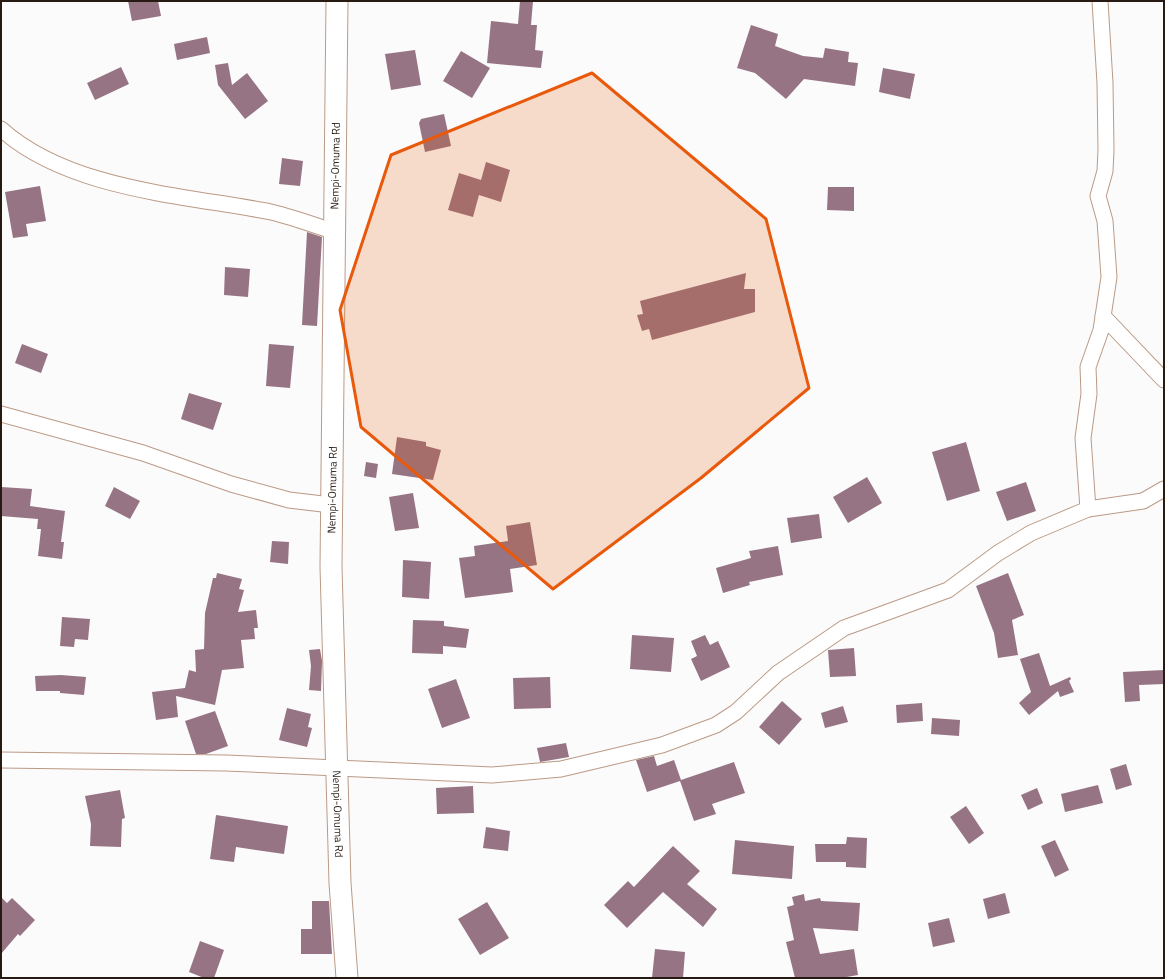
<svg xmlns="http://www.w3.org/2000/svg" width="1165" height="979" font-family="'Titillium Web',sans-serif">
<rect width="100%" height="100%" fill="#fbfbfb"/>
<g fill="#977484">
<path d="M 128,1 L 158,1 L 161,16 L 132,21 Z"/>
<path d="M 520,1 L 533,1 L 531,25 L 537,25 L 535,50 L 543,51 L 541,68 L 487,63 L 491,21 L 518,24 Z"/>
<path d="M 751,25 L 778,34 L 775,46 L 803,56 L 823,58 L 825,48 L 849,52 L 848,62 L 858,63 L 855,86 L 804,79 L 786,99 L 755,73 L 737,68 Z"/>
<path d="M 207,37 L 210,53 L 177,60 L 174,44 Z"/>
<path d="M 415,50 L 421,85 L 391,90 L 385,54 Z"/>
<path d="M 461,51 L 490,68 L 472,98 L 443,81 Z"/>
<path d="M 228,63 L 232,85 L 247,73 L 268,101 L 245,119 L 218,85 L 215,65 Z"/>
<path d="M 121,67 L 129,84 L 95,100 L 87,83 Z"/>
<path d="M 883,68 L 915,74 L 910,99 L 879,92 Z"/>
<path d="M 444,114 L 451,146 L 425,152 L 419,123 L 421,119 Z"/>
<path d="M 282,158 L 303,161 L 300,186 L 279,184 Z"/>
<path d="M 486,162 L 510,170 L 501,202 L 479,195 L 473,217 L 448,210 L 459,173 L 481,180 Z"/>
<path d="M 40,186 L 46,221 L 26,224 L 28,236 L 13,238 L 5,192 Z"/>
<path d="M 828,187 L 854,187 L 854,211 L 827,210 Z"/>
<path d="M 307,232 L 322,237 L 317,326 L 302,325 Z"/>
<path d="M 225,267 L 250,269 L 248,297 L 224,295 Z"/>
<path d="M 746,273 L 744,289 L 755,289 L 755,312 L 652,340 L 649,329 L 642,331 L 637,315 L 643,314 L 640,301 Z"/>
<path d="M 22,344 L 48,354 L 41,373 L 15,363 Z"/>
<path d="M 269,344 L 294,346 L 290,388 L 266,386 Z"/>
<path d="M 189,393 L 222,403 L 213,430 L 181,419 Z"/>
<path d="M 397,437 L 426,442 L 426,446 L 441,450 L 433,480 L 392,474 Z"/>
<path d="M 966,442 L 980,491 L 947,501 L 932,452 Z"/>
<path d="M 366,462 L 378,464 L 376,478 L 364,476 Z"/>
<path d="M 867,477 L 882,503 L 848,523 L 833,497 Z"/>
<path d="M 1026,482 L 1036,511 L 1007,521 L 996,492 Z"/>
<path d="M 1,487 L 32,489 L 30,506 L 65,511 L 61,542 L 64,542 L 62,559 L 38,556 L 41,529 L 37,529 L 38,519 L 1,516 Z"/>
<path d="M 114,487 L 140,501 L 130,519 L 105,506 Z"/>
<path d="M 413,493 L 419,528 L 395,531 L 389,497 Z"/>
<path d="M 819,514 L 822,538 L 791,543 L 787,518 Z"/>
<path d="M 530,522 L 537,565 L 510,569 L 513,592 L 465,598 L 459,558 L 475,556 L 474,546 L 508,541 L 506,526 Z"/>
<path d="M 272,541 L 289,542 L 288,564 L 270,562 Z"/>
<path d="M 778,546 L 783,575 L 749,582 L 750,585 L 723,593 L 716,568 L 751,558 L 749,551 Z"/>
<path d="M 403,560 L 431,562 L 429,599 L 402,597 Z"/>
<path d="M 217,573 L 242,579 L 239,589 L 244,590 L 238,612 L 256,610 L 258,628 L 254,628 L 255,639 L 241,640 L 244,668 L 222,670 L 215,705 L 176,696 L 178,717 L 156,720 L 152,692 L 185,688 L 189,670 L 196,672 L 195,650 L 204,649 L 205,613 L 213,578 L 216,578 Z"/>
<path d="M 1008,573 L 1024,615 L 1012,620 L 1018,655 L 998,658 L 994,633 L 976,586 Z"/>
<path d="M 62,617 L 90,619 L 88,640 L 75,639 L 74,647 L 60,646 Z"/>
<path d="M 413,620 L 444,621 L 444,626 L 469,629 L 466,648 L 443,646 L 443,654 L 412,653 Z"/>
<path d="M 632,635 L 674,638 L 671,672 L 630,669 Z"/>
<path d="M 705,635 L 710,645 L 718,641 L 730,667 L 701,681 L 691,659 L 697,656 L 691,641 Z"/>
<path d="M 854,648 L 856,676 L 830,677 L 828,650 Z"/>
<path d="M 320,649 L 322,661 L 321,691 L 309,690 L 311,666 L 309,650 Z"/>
<path d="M 1039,653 L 1050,686 L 1070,677 L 1071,679 L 1069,681 L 1074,692 L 1060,697 L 1058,691 L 1029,715 L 1019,703 L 1031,692 L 1020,659 Z"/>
<path d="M 1164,670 L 1164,684 L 1139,685 L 1140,701 L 1125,702 L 1123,672 Z"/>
<path d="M 61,675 L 86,677 L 84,695 L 60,693 L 60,691 L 36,691 L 35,676 Z"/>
<path d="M 550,677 L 551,708 L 514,709 L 513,678 Z"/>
<path d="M 456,679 L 470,718 L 442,728 L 428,689 Z"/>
<path d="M 782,701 L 802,719 L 779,745 L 759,727 Z"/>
<path d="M 922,703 L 923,721 L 897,723 L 896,705 Z"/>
<path d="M 843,706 L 848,722 L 825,728 L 821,713 Z"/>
<path d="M 287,708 L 311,714 L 308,727 L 312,728 L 307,747 L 279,740 Z"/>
<path d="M 215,711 L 228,746 L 206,754 L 196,754 L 185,721 Z"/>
<path d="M 932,718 L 960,720 L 959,736 L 931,734 Z"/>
<path d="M 566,743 L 569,757 L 540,762 L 537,748 Z"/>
<path d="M 654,756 L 657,766 L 674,760 L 681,780 L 734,762 L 745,793 L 712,804 L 716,814 L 694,821 L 680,781 L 647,792 L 636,760 Z"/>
<path d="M 1126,764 L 1132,785 L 1116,790 L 1110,769 Z"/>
<path d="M 1098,785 L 1103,803 L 1065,812 L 1061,794 Z"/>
<path d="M 473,786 L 474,813 L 437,814 L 436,788 Z"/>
<path d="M 1037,788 L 1043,803 L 1028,810 L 1021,795 Z"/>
<path d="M 120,790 L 125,818 L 122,819 L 121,847 L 90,846 L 91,824 L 85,796 Z"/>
<path d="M 966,806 L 984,833 L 969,844 L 950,817 Z"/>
<path d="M 216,815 L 288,826 L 284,854 L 236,847 L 234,862 L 210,859 Z"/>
<path d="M 486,827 L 510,831 L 508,851 L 483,848 Z"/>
<path d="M 847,837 L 867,838 L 866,868 L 846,867 L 846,862 L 816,862 L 815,844 L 846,844 Z"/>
<path d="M 735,840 L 794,846 L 792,879 L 732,874 Z"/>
<path d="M 1055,840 L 1069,870 L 1055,877 L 1041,846 Z"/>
<path d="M 673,846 L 700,871 L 687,884 L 717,909 L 703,927 L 663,892 L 627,928 L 604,905 L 628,881 L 634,887 Z"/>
<path d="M 1005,893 L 1010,913 L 988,919 L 983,899 Z"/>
<path d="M 804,894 L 805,901 L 820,898 L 821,901 L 860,903 L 858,931 L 813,928 L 820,954 L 854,949 L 858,975 L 841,978 L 795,978 L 786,942 L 794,940 L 787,907 L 794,905 L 792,897 Z"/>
<path d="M 1,897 L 7,903 L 12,898 L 35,920 L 20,936 L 18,934 L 1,954 Z"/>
<path d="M 312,901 L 329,901 L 332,954 L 301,954 L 301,929 L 312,929 Z"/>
<path d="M 487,902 L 509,938 L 480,955 L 458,919 Z"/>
<path d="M 949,918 L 955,942 L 933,947 L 928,923 Z"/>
<path d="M 200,941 L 224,950 L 214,978 L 204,978 L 189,972 Z"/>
<path d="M 655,949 L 685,952 L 683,978 L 652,978 Z"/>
</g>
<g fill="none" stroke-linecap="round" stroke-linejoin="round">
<defs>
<g id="street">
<path d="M 1,129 C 69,190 184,195 271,212 C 292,217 314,225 335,232"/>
<path d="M 1103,316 L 1164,380"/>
<path d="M 1,414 L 143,453 L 231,484 L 289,500 L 331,505"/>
<path d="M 1088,509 L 1083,438 L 1089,394 L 1088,367 L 1101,330 L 1109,277 L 1105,221 L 1098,196 L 1105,171 L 1106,150 L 1105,83 L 1100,1"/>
<path d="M 1,760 L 226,763 L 492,775 L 561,769 L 662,745 L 716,725 L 736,712 L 778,673 L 844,628 L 948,590 L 998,553 L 1031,533 L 1088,509 L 1143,501 L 1164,489"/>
</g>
<g id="secondary">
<path id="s1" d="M 337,1 L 331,567 L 340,883 L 347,978"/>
</g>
</defs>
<use href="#street" stroke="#bb9a85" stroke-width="17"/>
<use href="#secondary" stroke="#bb9a85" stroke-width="23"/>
<use href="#street" stroke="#fff" stroke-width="15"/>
<use href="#secondary" stroke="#fff" stroke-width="21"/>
</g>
<path fill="#e8590c" fill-opacity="0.2" stroke="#e8590c" stroke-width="3" stroke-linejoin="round" d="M 592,73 L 766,219 L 809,388 L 701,478 L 553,589 L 361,427 L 340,310 L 391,155 Z"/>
<g text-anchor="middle" stroke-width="4" stroke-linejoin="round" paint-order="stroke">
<g font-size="11" fill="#261a12" stroke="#fff">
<text transform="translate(335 166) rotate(-89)" y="4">Nempi-Omuma Rd</text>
<text transform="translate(332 490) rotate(-89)" y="4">Nempi-Omuma Rd</text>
<text dy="4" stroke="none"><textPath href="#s1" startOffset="813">Nempi-Omuma Rd</textPath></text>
</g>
</g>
<rect width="1165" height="979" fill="none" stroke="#261a12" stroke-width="4"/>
</svg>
